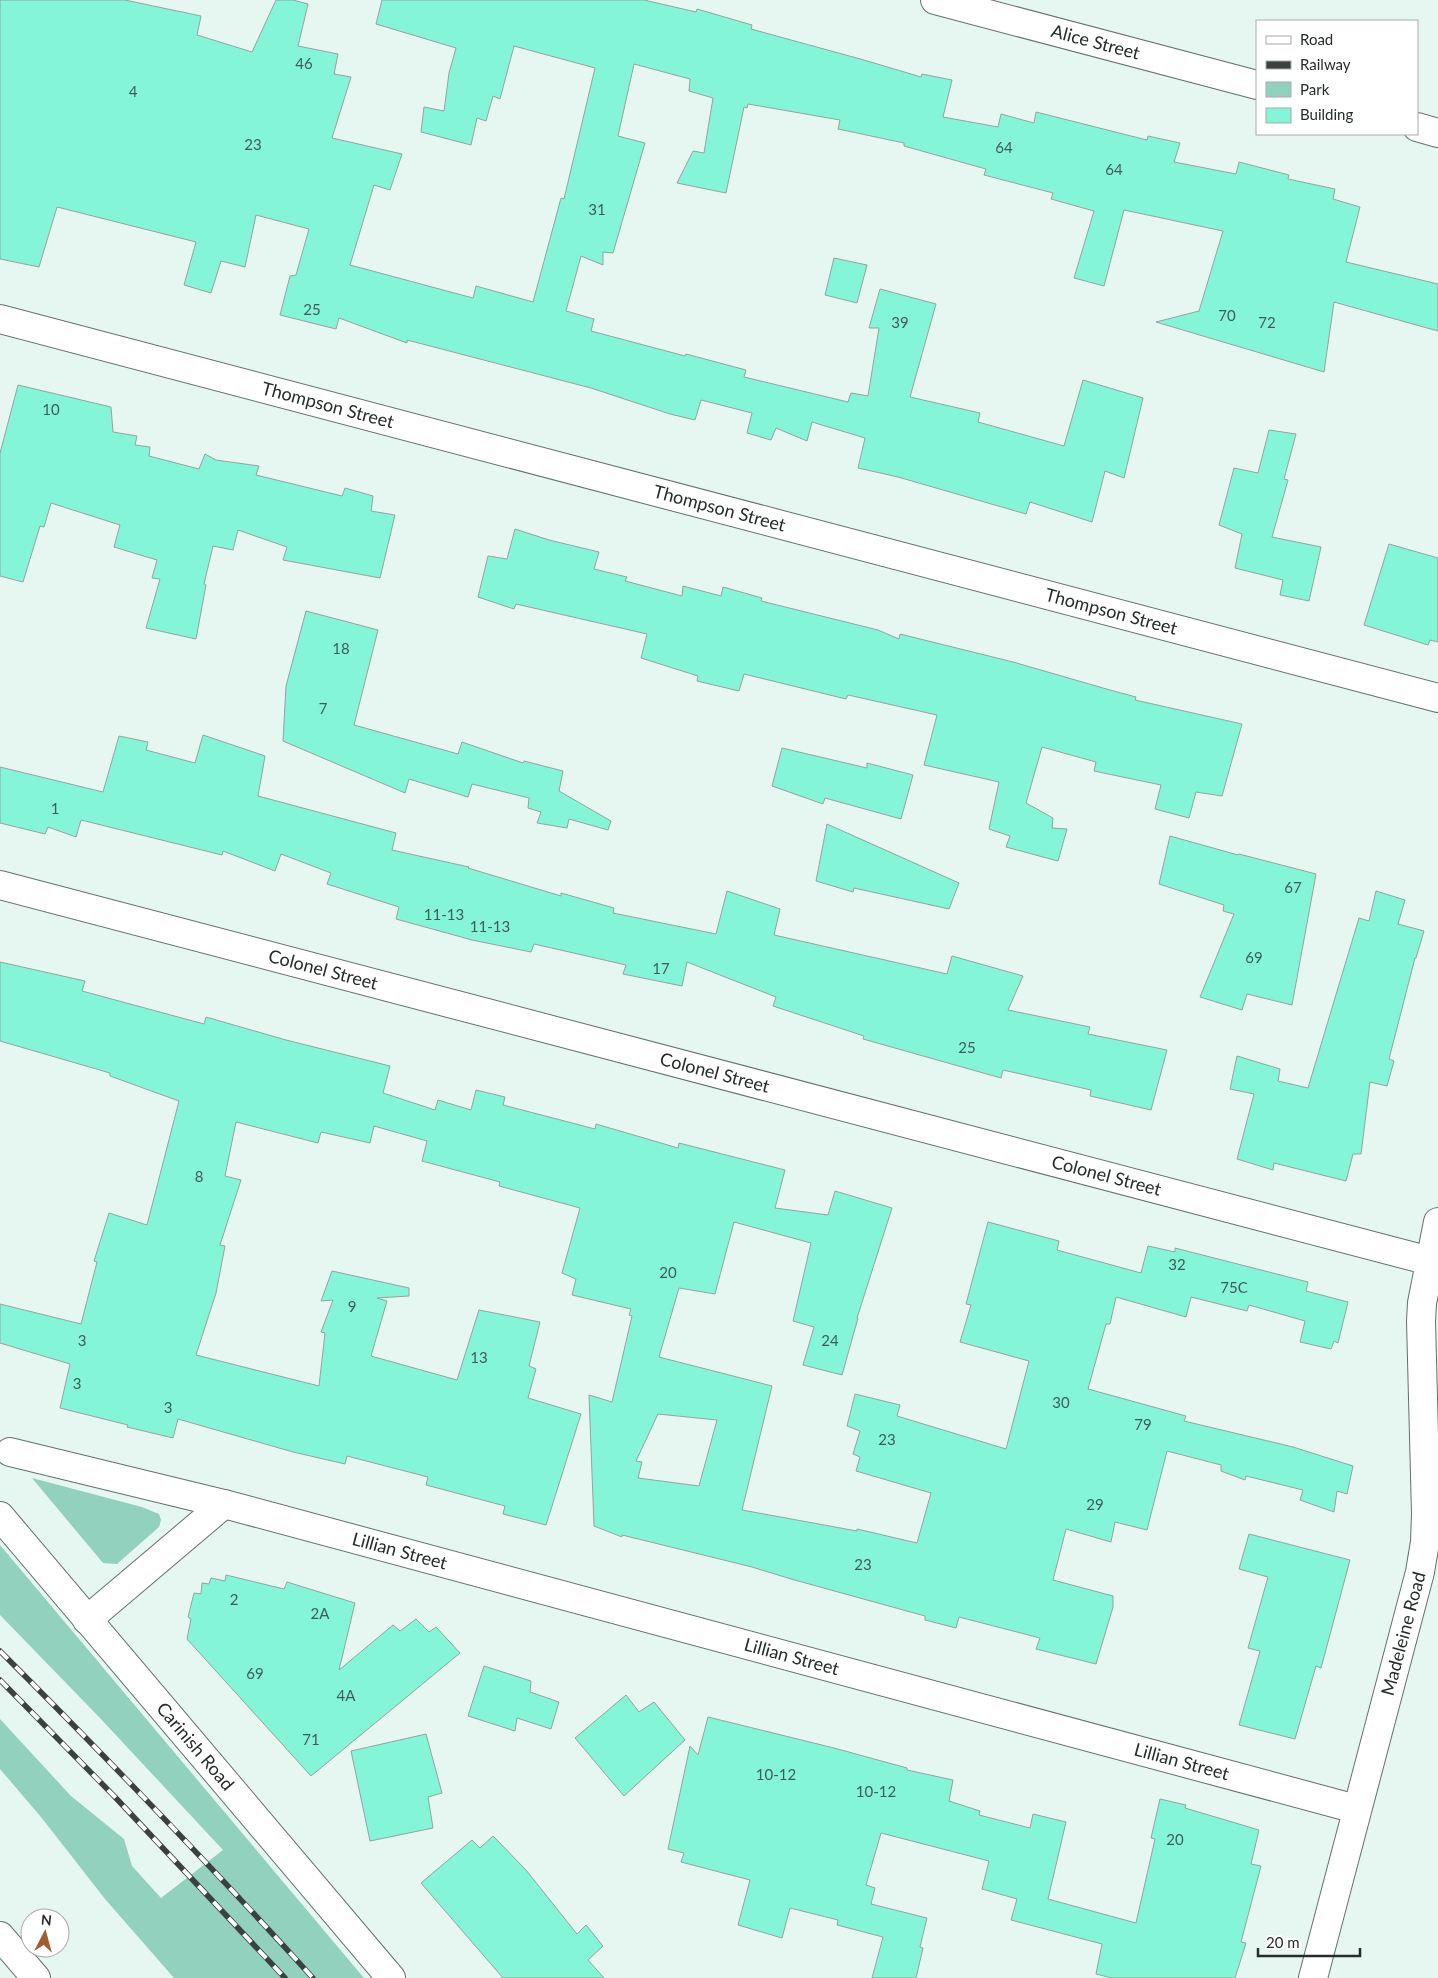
<svg xmlns="http://www.w3.org/2000/svg" width="1438" height="1978" font-family="Lato,sans-serif">
<rect width="100%" height="100%" fill="#e6f7f1"/>
<g fill="#92d1be">
<path d="M 32,1478 L 142,1507 L 159,1514 L 161,1520 L 159,1527 L 117,1564 L 103,1563 Z"/>
<path d="M 0,1545 L 364,1978 L 174,1978 L 105,1899 L 41,1817 L 0,1769 L 0,1719 L 71,1796 L 124,1839 L 132,1866 L 161,1898 L 223,1850 L 99,1717 L 0,1615 Z"/>
</g>
<g fill="#84f5d6" stroke="#94a49f" fill-rule="evenodd">
<path d="M 0,0 L 125,0 L 201,16 L 197,35 L 252,52 L 276,0 L 293,0 L 308,4 L 298,46 L 338,54 L 334,74 L 351,77 L 332,138 L 402,154 L 390,190 L 374,185 L 350,265 L 473,298 L 476,286 L 533,302 L 561,198 L 564,199 L 595,68 L 514,46 L 500,99 L 493,96 L 486,121 L 477,118 L 471,145 L 421,132 L 424,107 L 444,111 L 449,73 L 456,48 L 376,24 L 382,0 L 644,0 L 696,12 L 697,9 L 752,25 L 751,29 L 864,60 L 921,77 L 922,74 L 952,80 L 943,117 L 998,127 L 1001,114 L 1034,123 L 1036,112 L 1147,140 L 1148,136 L 1180,143 L 1174,162 L 1236,174 L 1239,162 L 1289,175 L 1288,179 L 1335,189 L 1333,199 L 1360,207 L 1346,262 L 1438,284 L 1438,331 L 1334,302 L 1324,372 L 1156,322 L 1199,311 L 1223,231 L 1124,210 L 1104,286 L 1074,278 L 1094,211 L 1051,199 L 1053,193 L 984,175 L 986,169 L 904,146 L 904,143 L 838,129 L 840,120 L 748,104 L 747,108 L 744,107 L 726,193 L 677,183 L 693,151 L 704,153 L 713,98 L 689,91 L 690,79 L 634,64 L 618,136 L 645,143 L 613,253 L 603,252 L 603,265 L 581,256 L 566,311 L 594,319 L 591,331 L 685,356 L 686,354 L 746,370 L 744,377 L 848,402 L 851,393 L 868,396 L 879,328 L 869,328 L 880,289 L 936,304 L 910,397 L 980,413 L 978,422 L 1064,446 L 1083,380 L 1143,398 L 1124,478 L 1105,471 L 1092,522 L 1030,502 L 1026,514 L 898,477 L 858,468 L 865,438 L 812,422 L 807,441 L 776,428 L 771,440 L 747,433 L 752,413 L 701,400 L 695,420 L 670,414 L 591,388 L 407,340 L 407,343 L 339,318 L 336,329 L 280,315 L 290,276 L 296,275 L 309,229 L 256,215 L 245,267 L 221,261 L 211,293 L 184,285 L 196,242 L 57,207 L 39,267 L 0,259 Z"/>
<path d="M 834,258 L 867,265 L 857,303 L 825,295 Z"/>
<path d="M 18,385 L 111,407 L 113,432 L 137,436 L 135,445 L 150,447 L 149,456 L 199,469 L 205,454 L 216,460 L 259,466 L 256,475 L 342,496 L 345,488 L 373,496 L 371,511 L 395,515 L 380,578 L 283,560 L 287,547 L 238,530 L 233,550 L 213,546 L 204,584 L 206,585 L 196,639 L 146,628 L 160,579 L 152,578 L 157,560 L 114,547 L 120,525 L 51,503 L 44,527 L 40,526 L 23,582 L 0,576 L 0,453 Z"/>
<path d="M 1269,430 L 1296,434 L 1284,479 L 1288,480 L 1272,537 L 1321,547 L 1309,601 L 1280,595 L 1283,580 L 1235,568 L 1242,534 L 1219,525 L 1234,468 L 1258,473 Z"/>
<path d="M 515,529 L 549,540 L 599,552 L 594,569 L 627,577 L 625,581 L 682,596 L 683,586 L 721,596 L 723,587 L 762,598 L 761,601 L 878,630 L 899,639 L 900,634 L 1013,662 L 1110,690 L 1136,697 L 1135,700 L 1242,724 L 1222,796 L 1196,792 L 1189,818 L 1155,809 L 1161,785 L 1094,771 L 1096,762 L 1042,747 L 1026,803 L 1053,818 L 1052,828 L 1067,829 L 1058,861 L 1006,847 L 1010,836 L 989,829 L 999,782 L 924,765 L 937,715 L 848,695 L 846,699 L 744,674 L 739,691 L 697,681 L 698,676 L 641,658 L 647,634 L 516,604 L 514,609 L 478,597 L 488,556 L 507,559 Z"/>
<path d="M 1389,544 L 1438,558 L 1438,642 L 1430,640 L 1428,645 L 1364,625 Z"/>
<path d="M 306,611 L 378,630 L 354,725 L 458,754 L 462,742 L 523,763 L 524,761 L 563,771 L 559,791 L 611,821 L 608,830 L 569,819 L 567,828 L 537,823 L 541,812 L 528,808 L 529,798 L 472,784 L 468,797 L 409,779 L 405,793 L 283,741 L 286,686 Z"/>
<path d="M 203,735 L 265,756 L 258,796 L 396,833 L 392,850 L 469,867 L 468,868 L 561,896 L 561,893 L 614,908 L 613,913 L 716,934 L 727,891 L 780,909 L 774,935 L 947,974 L 952,956 L 1023,976 L 1008,1010 L 1090,1027 L 1088,1034 L 1167,1050 L 1151,1110 L 1090,1096 L 1091,1090 L 1003,1070 L 1001,1078 L 863,1039 L 864,1036 L 773,1006 L 776,997 L 687,962 L 682,986 L 623,974 L 626,965 L 534,944 L 531,952 L 472,940 L 396,919 L 399,907 L 327,884 L 331,873 L 281,854 L 275,871 L 223,851 L 222,855 L 81,820 L 76,837 L 48,827 L 45,834 L 0,823 L 0,767 L 103,792 L 119,736 L 148,742 L 146,750 L 195,763 Z"/>
<path d="M 782,748 L 867,768 L 867,763 L 913,775 L 901,819 L 825,798 L 823,804 L 772,786 Z"/>
<path d="M 827,824 L 959,883 L 949,909 L 854,888 L 853,892 L 816,881 Z"/>
<path d="M 1170,836 L 1238,855 L 1239,854 L 1316,874 L 1292,1005 L 1247,994 L 1242,1010 L 1200,997 L 1234,914 L 1223,911 L 1224,905 L 1159,884 Z"/>
<path d="M 1376,891 L 1405,900 L 1398,924 L 1424,931 L 1416,958 L 1415,958 L 1389,1059 L 1394,1061 L 1387,1086 L 1370,1082 L 1361,1154 L 1353,1154 L 1346,1181 L 1274,1163 L 1273,1170 L 1237,1159 L 1254,1094 L 1230,1089 L 1237,1056 L 1280,1069 L 1278,1081 L 1308,1088 L 1359,918 L 1369,921 Z"/>
<path d="M 0,962 L 85,981 L 82,991 L 204,1024 L 206,1017 L 286,1040 L 390,1066 L 383,1093 L 435,1110 L 438,1100 L 471,1110 L 476,1090 L 505,1097 L 503,1105 L 595,1129 L 596,1124 L 678,1148 L 679,1143 L 785,1170 L 775,1208 L 828,1215 L 835,1191 L 892,1208 L 857,1318 L 858,1318 L 842,1375 L 803,1365 L 814,1327 L 793,1321 L 811,1243 L 734,1222 L 715,1294 L 679,1288 L 659,1357 L 772,1386 L 742,1510 L 857,1531 L 857,1529 L 917,1543 L 931,1493 L 856,1471 L 860,1457 L 853,1454 L 860,1431 L 847,1426 L 855,1394 L 900,1405 L 897,1416 L 1006,1449 L 1029,1361 L 960,1342 L 971,1305 L 966,1304 L 988,1222 L 1059,1241 L 1057,1250 L 1141,1273 L 1148,1246 L 1175,1252 L 1175,1248 L 1308,1282 L 1306,1291 L 1348,1302 L 1338,1343 L 1334,1341 L 1331,1349 L 1300,1342 L 1305,1321 L 1249,1305 L 1247,1311 L 1191,1297 L 1186,1317 L 1116,1297 L 1110,1324 L 1106,1324 L 1088,1389 L 1186,1416 L 1184,1421 L 1293,1447 L 1353,1466 L 1347,1494 L 1337,1491 L 1334,1512 L 1300,1500 L 1303,1490 L 1246,1476 L 1245,1480 L 1221,1471 L 1221,1465 L 1167,1451 L 1147,1530 L 1115,1522 L 1111,1542 L 1066,1529 L 1053,1580 L 1113,1596 L 1113,1607 L 1096,1664 L 1036,1649 L 1040,1638 L 959,1617 L 956,1628 L 925,1620 L 925,1616 L 791,1579 L 752,1567 L 622,1535 L 622,1537 L 594,1526 L 589,1395 L 612,1402 L 632,1316 L 629,1315 L 631,1309 L 572,1295 L 576,1279 L 562,1273 L 580,1208 L 499,1186 L 500,1182 L 422,1161 L 427,1141 L 374,1126 L 370,1143 L 321,1132 L 318,1143 L 236,1122 L 225,1176 L 241,1180 L 220,1245 L 225,1246 L 216,1293 L 196,1355 L 319,1386 L 325,1333 L 321,1332 L 333,1300 L 321,1301 L 332,1271 L 409,1288 L 409,1296 L 377,1298 L 387,1301 L 371,1356 L 457,1380 L 479,1310 L 540,1322 L 529,1366 L 536,1369 L 528,1398 L 581,1414 L 546,1525 L 503,1514 L 505,1506 L 426,1485 L 428,1477 L 347,1456 L 345,1464 L 293,1452 L 178,1419 L 173,1438 L 127,1427 L 128,1425 L 60,1408 L 70,1364 L 0,1343 L 0,1304 L 81,1324 L 97,1262 L 94,1261 L 109,1213 L 147,1225 L 179,1101 L 110,1076 L 110,1073 L 0,1041 ZM 658,1414 L 717,1420 L 699,1486 L 638,1478 L 642,1462 L 636,1461 Z"/>
<path d="M 1249,1534 L 1350,1560 L 1321,1668 L 1316,1666 L 1295,1739 L 1239,1725 L 1260,1651 L 1248,1648 L 1268,1577 L 1239,1569 Z"/>
<path d="M 226,1575 L 284,1589 L 287,1582 L 355,1603 L 339,1670 L 393,1625 L 400,1631 L 416,1619 L 429,1632 L 436,1627 L 460,1653 L 311,1776 L 187,1639 L 191,1619 L 188,1617 L 194,1593 L 201,1594 L 202,1583 L 209,1584 L 211,1578 L 225,1581 Z"/>
<path d="M 484,1666 L 531,1681 L 530,1692 L 559,1702 L 551,1729 L 517,1718 L 515,1731 L 468,1716 Z"/>
<path d="M 626,1695 L 639,1712 L 654,1702 L 685,1740 L 624,1796 L 575,1738 Z"/>
<path d="M 708,1717 L 834,1748 L 907,1768 L 907,1770 L 953,1780 L 949,1801 L 980,1811 L 979,1815 L 1030,1828 L 1033,1814 L 1066,1822 L 1048,1899 L 1136,1923 L 1155,1839 L 1151,1838 L 1160,1799 L 1186,1805 L 1185,1808 L 1259,1830 L 1251,1864 L 1261,1866 L 1241,1942 L 1246,1943 L 1235,1978 L 1112,1978 L 1096,1974 L 1102,1944 L 1011,1920 L 1017,1899 L 982,1889 L 989,1861 L 881,1833 L 866,1885 L 875,1888 L 871,1904 L 927,1918 L 920,1947 L 923,1948 L 916,1978 L 872,1978 L 883,1937 L 837,1925 L 838,1920 L 790,1908 L 782,1938 L 738,1925 L 750,1880 L 681,1862 L 684,1853 L 668,1849 L 690,1746 L 698,1755 Z"/>
<path d="M 426,1734 L 442,1793 L 428,1797 L 433,1828 L 370,1841 L 351,1751 Z"/>
<path d="M 493,1836 L 526,1870 L 577,1934 L 586,1925 L 603,1946 L 588,1960 L 604,1978 L 503,1978 L 421,1883 L 472,1840 L 480,1848 Z"/>
</g>
<g fill="none" stroke-linecap="round" stroke-linejoin="round">
<defs>
<g id="minor">
<path id="s1" d="M 935,0 L 1257,85"/>
<path d="M 1417,127 L 1438,133"/>
<path id="s2" d="M 0,319 L 1438,698"/>
<path id="s3" d="M 0,885 L 1430,1261"/>
<path id="s4" d="M 10,1452 L 224,1504 L 1356,1809"/>
<path d="M 87,1620 L 224,1504"/>
<path id="s5" d="M 1313,1978 L 1420,1572 L 1425,1542 L 1426,1514 L 1421,1321 L 1422,1303 L 1438,1222"/>
</g>
<g id="tertiary">
<path id="s6" d="M 0,1516 L 391,1978"/>
<path d="M 0,1936 L 36,1978"/>
</g>
</defs>
<use href="#minor" stroke="#63716d" stroke-width="30"/>
<use href="#tertiary" stroke="#63716d" stroke-width="30"/>
<use href="#minor" stroke="#fff" stroke-width="28"/>
<use href="#tertiary" stroke="#fff" stroke-width="28"/>
<defs>
<g id="rail">
<path d="M 0,1651 C 107,1758 211,1866 313,1978"/>
<path d="M 0,1680 L 114,1796 L 285,1978"/>
</g>
</defs>
<use href="#rail" stroke="#3a413e" stroke-width="5.5"/>
<use href="#rail" stroke="#fff" stroke-width="4" stroke-dasharray="11" stroke-linecap="butt"/>
</g>
<g text-anchor="middle" stroke-width="5" stroke-linejoin="round" paint-order="stroke">
<g font-size="15" fill="#3e5e55">
<text x="304" y="69">46</text>
<text x="133" y="97">4</text>
<text x="253" y="150">23</text>
<text x="1004" y="153">64</text>
<text x="1114" y="175">64</text>
<text x="597" y="215">31</text>
<text x="312" y="315">25</text>
<text x="1227" y="321">70</text>
<text x="900" y="328">39</text>
<text x="1267" y="328">72</text>
<text x="51" y="415">10</text>
<text x="341" y="654">18</text>
<text x="323" y="714">7</text>
<text x="55" y="814">1</text>
<text x="1293" y="893">67</text>
<text x="444" y="920">11-13</text>
<text x="490" y="932">11-13</text>
<text x="1254" y="963">69</text>
<text x="661" y="974">17</text>
<text x="967" y="1053">25</text>
<text x="199" y="1182">8</text>
<text x="1177" y="1270">32</text>
<text x="668" y="1278">20</text>
<text x="1234" y="1293">75C</text>
<text x="352" y="1312">9</text>
<text x="82" y="1346">3</text>
<text x="830" y="1346">24</text>
<text x="479" y="1363">13</text>
<text x="77" y="1389">3</text>
<text x="1061" y="1408">30</text>
<text x="168" y="1413">3</text>
<text x="1143" y="1430">79</text>
<text x="887" y="1445">23</text>
<text x="1095" y="1510">29</text>
<text x="863" y="1570">23</text>
<text x="234" y="1605">2</text>
<text x="320" y="1619">2A</text>
<text x="255" y="1679">69</text>
<text x="346" y="1701">4A</text>
<text x="311" y="1745">71</text>
<text x="776" y="1780">10-12</text>
<text x="876" y="1797">10-12</text>
<text x="1175" y="1845">20</text>
</g>
<g font-size="18" fill="#262c2a" stroke="#fff">
<text dy="6" stroke="none"><textPath href="#s1" startOffset="166">Alice Street</textPath></text>
<text dy="6" stroke="none"><textPath href="#s2" startOffset="339">Thompson Street</textPath></text>
<text dy="6" stroke="none"><textPath href="#s2" startOffset="744">Thompson Street</textPath></text>
<text dy="6" stroke="none"><textPath href="#s2" startOffset="1149">Thompson Street</textPath></text>
<text dy="6" stroke="none"><textPath href="#s3" startOffset="334">Colonel Street</textPath></text>
<text dy="6" stroke="none"><textPath href="#s3" startOffset="739">Colonel Street</textPath></text>
<text dy="6" stroke="none"><textPath href="#s3" startOffset="1144">Colonel Street</textPath></text>
<text dy="6" stroke="none"><textPath href="#s4" startOffset="402">Lillian Street</textPath></text>
<text dy="6" stroke="none"><textPath href="#s5" startOffset="356">Madeleine Road</textPath></text>
<text dy="6" stroke="none"><textPath href="#s4" startOffset="808">Lillian Street</textPath></text>
<text dy="6" stroke="none"><textPath href="#s6" startOffset="302">Carinish Road</textPath></text>
<text dy="6" stroke="none"><textPath href="#s4" startOffset="1212">Lillian Street</textPath></text>
</g>
</g>
<rect x="1256" y="20" width="162" height="115" fill="#ffffff" stroke="#a8abaa"/>
<rect x="1266" y="36" width="25" height="8" fill="#ffffff" stroke="#a8abaa"/>
<text x="1300" y="45" font-size="15" fill="#262c2a">Road</text>
<rect x="1266" y="61" width="25" height="8" fill="#3a413e" stroke="#a8abaa"/>
<text x="1300" y="70" font-size="15" fill="#262c2a">Railway</text>
<rect x="1266" y="82" width="25" height="15" fill="#92d1be" stroke="#a8abaa"/>
<text x="1300" y="95" font-size="15" fill="#262c2a">Park</text>
<rect x="1266" y="108" width="25" height="15" fill="#84f5d6" stroke="#a8abaa"/>
<text x="1300" y="120" font-size="15" fill="#262c2a">Building</text>
<g transform="translate(45 1933) rotate(6)"><circle r="24" fill="#ffffff" stroke="#a8abaa"/>
<path d="M0-4L9 19L0 12L-9 19Z" fill="#a25d2f"/>
<text y="-8" font-size="14" font-weight="bold" text-anchor="middle" fill="#262c2a">N</text>
</g>
<path d="M1258 1948v8h102v-8" fill="none" stroke="#262c2a" stroke-width="2.5"/>
<text x="1266" y="1948" font-size="15" fill="#262c2a" stroke="#ffffff" stroke-width="4" paint-order="stroke">20 m</text>
</svg>
